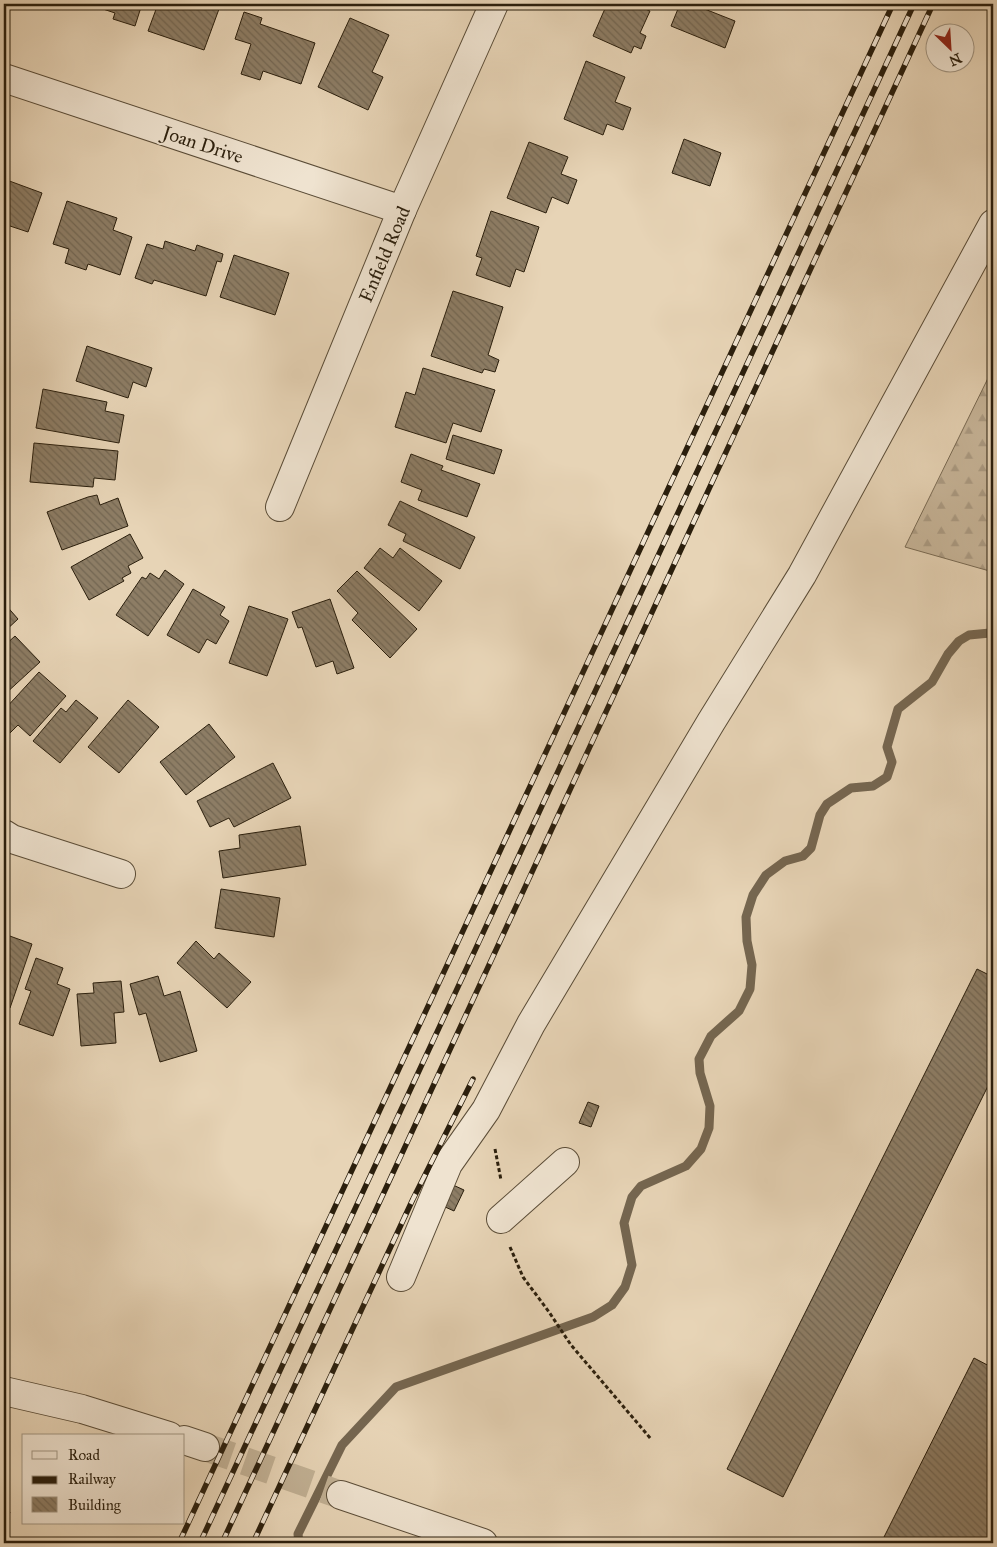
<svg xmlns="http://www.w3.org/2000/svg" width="997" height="1547" font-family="'IM FELL Great Primer',serif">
<defs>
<pattern id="forest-firs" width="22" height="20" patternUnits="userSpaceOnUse" patternTransform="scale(1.25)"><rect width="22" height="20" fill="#c7b599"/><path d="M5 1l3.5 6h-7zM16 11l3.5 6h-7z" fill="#ab9b83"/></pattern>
<pattern id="building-back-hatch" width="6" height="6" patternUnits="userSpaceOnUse" patternTransform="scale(1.25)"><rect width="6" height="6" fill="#8d7d65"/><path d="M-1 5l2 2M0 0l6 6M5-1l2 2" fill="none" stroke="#736652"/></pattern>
</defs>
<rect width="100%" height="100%" fill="#e7d4b6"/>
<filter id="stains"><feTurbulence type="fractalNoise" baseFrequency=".004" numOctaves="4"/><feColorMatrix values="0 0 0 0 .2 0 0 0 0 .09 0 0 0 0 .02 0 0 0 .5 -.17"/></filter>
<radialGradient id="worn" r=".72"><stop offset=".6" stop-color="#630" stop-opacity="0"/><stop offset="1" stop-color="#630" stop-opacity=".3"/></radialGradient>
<path fill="url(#forest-firs)" stroke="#796a53" d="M 993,368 L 993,572 L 905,547 Z"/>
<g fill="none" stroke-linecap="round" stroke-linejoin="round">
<path stroke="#756650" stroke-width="9" d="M 299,1543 L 298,1534 L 342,1445 L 396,1387 L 593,1317 L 612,1305 L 625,1287 L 632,1265 L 624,1223 L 632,1197 L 641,1186 L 686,1166 L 701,1149 L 709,1128 L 710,1106 L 700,1073 L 699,1059 L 711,1036 L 739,1011 L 750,989 L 752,965 L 747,941 L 746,917 L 753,895 L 766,875 L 785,861 L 803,856 L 811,848 L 820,815 L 827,804 L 851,788 L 873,786 L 887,777 L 892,762 L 887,747 L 898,709 L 932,682 L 948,654 L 959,641 L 969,635 L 990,633 L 993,635"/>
</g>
<g fill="url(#building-back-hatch)" stroke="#2b1f0d">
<path d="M 88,4 L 142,4 L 135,26 L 113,19 L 115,13 Z"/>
<path d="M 158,4 L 202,4 L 219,9 L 204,50 L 148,31 Z"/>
<path d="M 607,4 L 634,4 L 650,11 L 640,33 L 646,36 L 641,49 L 634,46 L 631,53 L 593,36 Z"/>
<path d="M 680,4 L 692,4 L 735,21 L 725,48 L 671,26 Z"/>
<path d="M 244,12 L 262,18 L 260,24 L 315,43 L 301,84 L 263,71 L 260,80 L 241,74 L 251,44 L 235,39 Z"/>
<path d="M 350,18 L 389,35 L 372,72 L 383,77 L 368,110 L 318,87 Z"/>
<path d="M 586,61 L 625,77 L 615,102 L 631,108 L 623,130 L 607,124 L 603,135 L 564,119 Z"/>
<path d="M 684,139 L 721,153 L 710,186 L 672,173 Z"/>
<path d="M 529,142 L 568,157 L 561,174 L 577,180 L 568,204 L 552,197 L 546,213 L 507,198 Z"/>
<path d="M 4,179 L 42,193 L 28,232 L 4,224 Z"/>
<path d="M 67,201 L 117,218 L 113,230 L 132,237 L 120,275 L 88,264 L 86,270 L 65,263 L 69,249 L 53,244 Z"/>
<path d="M 491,211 L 539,227 L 524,272 L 516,269 L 510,287 L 476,275 L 482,258 L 476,256 Z"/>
<path d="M 165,241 L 195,251 L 197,245 L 223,254 L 221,262 L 217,261 L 206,296 L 154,280 L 152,284 L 135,278 L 147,244 L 163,249 Z"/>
<path d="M 234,255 L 289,273 L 275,315 L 220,297 Z"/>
<path d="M 453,291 L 503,307 L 488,355 L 499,360 L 495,372 L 484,369 L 482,373 L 431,356 Z"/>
<path d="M 87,346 L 152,368 L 146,387 L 133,382 L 128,398 L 76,381 Z"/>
<path d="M 423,368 L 495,390 L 481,432 L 453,423 L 446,443 L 395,427 L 406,392 L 415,395 Z"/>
<path d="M 43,389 L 107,402 L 105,411 L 124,415 L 119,443 L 36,428 Z"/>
<path d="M 453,435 L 502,450 L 494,474 L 446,459 Z"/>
<path d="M 34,443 L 118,451 L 115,480 L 94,478 L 93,487 L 30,482 Z"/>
<path d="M 411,454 L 443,466 L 441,470 L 480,484 L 467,517 L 418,500 L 422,490 L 401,482 Z"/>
<path d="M 97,495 L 100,505 L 118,498 L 128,526 L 62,550 L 47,512 L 88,497 Z"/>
<path d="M 400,501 L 475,537 L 460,569 L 403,541 L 406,534 L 388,525 Z"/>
<path d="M 130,534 L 143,558 L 128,566 L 131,573 L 122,578 L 124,581 L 89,600 L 71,567 Z"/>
<path d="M 380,548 L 393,558 L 400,548 L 442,581 L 419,611 L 364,568 Z"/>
<path d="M 165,570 L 184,584 L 148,636 L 116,615 L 142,577 L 146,579 L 150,573 L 159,579 Z"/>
<path d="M 357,571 L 417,629 L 390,658 L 352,620 L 358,613 L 337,591 Z"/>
<path d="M 193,589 L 225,607 L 220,615 L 229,621 L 216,644 L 207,639 L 199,653 L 167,635 Z"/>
<path d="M 330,599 L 354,668 L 337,674 L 333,661 L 316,667 L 302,627 L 298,628 L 292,612 Z"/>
<path d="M 4,603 L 18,619 L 4,632 Z"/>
<path d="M 249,606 L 288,619 L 267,676 L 229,663 Z"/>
<path d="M 15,636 L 40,662 L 4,695 L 4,646 Z"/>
<path d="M 39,672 L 66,696 L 30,736 L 18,725 L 8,735 L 4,730 L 4,710 Z"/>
<path d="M 76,700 L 98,718 L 60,763 L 33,741 L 61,708 L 66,712 Z"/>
<path d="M 128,700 L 159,727 L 119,773 L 88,747 Z"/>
<path d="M 209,724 L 235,757 L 186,795 L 160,762 Z"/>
<path d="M 273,763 L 291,798 L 234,827 L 229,818 L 210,827 L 197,801 Z"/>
<path d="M 300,826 L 306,865 L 223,878 L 219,851 L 240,848 L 239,835 Z"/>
<path d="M 221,889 L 280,898 L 274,937 L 215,928 Z"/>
<path d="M 7,935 L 32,944 L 10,1008 L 4,1006 L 4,944 Z"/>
<path d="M 196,941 L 214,959 L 219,953 L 251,982 L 227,1008 L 177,963 Z"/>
<path d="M 36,958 L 63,968 L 57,984 L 70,989 L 53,1036 L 19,1024 L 31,991 L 25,989 Z"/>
<path d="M 977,969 L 993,977 L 993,1076 L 783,1497 L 727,1469 Z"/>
<path d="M 158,976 L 164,996 L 180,991 L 197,1051 L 160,1062 L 146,1013 L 139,1015 L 130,984 Z"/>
<path d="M 121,981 L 124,1012 L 114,1013 L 116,1043 L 81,1046 L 77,994 L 94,993 L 93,983 Z"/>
<path d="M 588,1102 L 599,1106 L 591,1127 L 579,1123 Z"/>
<path d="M 453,1185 L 464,1190 L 454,1211 L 443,1206 Z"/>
<path d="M 974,1358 L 993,1368 L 993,1543 L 881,1543 Z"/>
<path d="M 4,1509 L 10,1512 L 4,1531 Z"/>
</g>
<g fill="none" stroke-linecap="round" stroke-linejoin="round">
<path stroke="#c1b094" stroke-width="28" stroke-dasharray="28 14" stroke-linecap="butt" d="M 205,1447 L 341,1495"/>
<defs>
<g id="minor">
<path d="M 4,78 L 402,210"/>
<path d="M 280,507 L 402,210 L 494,4"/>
<path d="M 4,834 L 12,839 L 121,874"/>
<path d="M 501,1219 L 565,1162"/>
<path d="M 401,1277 L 448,1164 L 486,1110 L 531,1024 L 711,722 L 802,575 L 993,224"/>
<path d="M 4,1391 L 82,1409 L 169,1436"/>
<path d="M 184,1440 L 205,1447"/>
<path d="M 341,1495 L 483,1543"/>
</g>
</defs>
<use href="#minor" stroke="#5a4c37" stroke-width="30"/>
<g stroke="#2b1f0d" stroke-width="3" stroke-dasharray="4 2.5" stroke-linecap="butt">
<path d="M 495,1149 L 501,1180"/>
<path d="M 510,1247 L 523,1277 L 549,1312 L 571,1345 L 651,1439"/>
</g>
<use href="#minor" stroke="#efe3d0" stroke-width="28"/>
<defs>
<g id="rail">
<path d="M 179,1543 L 893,4"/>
<path d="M 200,1543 L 914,4"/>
<path d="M 222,1543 L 933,4"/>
<path d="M 253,1543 L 413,1199 L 473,1079"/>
</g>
</defs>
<use href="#rail" stroke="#2b1f0d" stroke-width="5.5"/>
<use href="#rail" stroke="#efe3d0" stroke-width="4" stroke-dasharray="11" stroke-linecap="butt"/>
</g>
<g text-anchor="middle" stroke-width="4" stroke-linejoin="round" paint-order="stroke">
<g font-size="19" fill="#2b1f0d" stroke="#efe3d0">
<text transform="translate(203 144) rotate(18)" y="7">Joan Drive</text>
<text transform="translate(384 254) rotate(-67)" y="7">Enfield Road</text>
</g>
</g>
<rect width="997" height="1547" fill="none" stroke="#e7d4b6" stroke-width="20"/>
<rect x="5" y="5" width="987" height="1537" fill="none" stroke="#2b1f0d" stroke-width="2.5"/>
<rect x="10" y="10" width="977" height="1527" fill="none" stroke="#2b1f0d"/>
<rect x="22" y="1434" width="162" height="90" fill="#efe3d0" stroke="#a19582"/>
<rect x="32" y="1451" width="25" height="8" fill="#efe3d0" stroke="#a19582"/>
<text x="68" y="1460" font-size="15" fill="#2b1f0d">Road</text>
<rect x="32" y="1476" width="25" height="8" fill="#2b1f0d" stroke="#a19582"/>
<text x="68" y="1484" font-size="15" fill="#2b1f0d">Railway</text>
<rect x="32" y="1497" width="25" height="15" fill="url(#building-back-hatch)" stroke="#a19582"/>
<text x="68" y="1510" font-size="15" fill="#2b1f0d">Building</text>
<g transform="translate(950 48) rotate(155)"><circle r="24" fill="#efe3d0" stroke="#a19582"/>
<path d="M0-4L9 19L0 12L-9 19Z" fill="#8f2418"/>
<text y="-8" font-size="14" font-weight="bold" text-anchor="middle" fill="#2b1f0d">N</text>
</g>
<rect width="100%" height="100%" filter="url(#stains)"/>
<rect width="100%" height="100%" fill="url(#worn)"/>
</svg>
